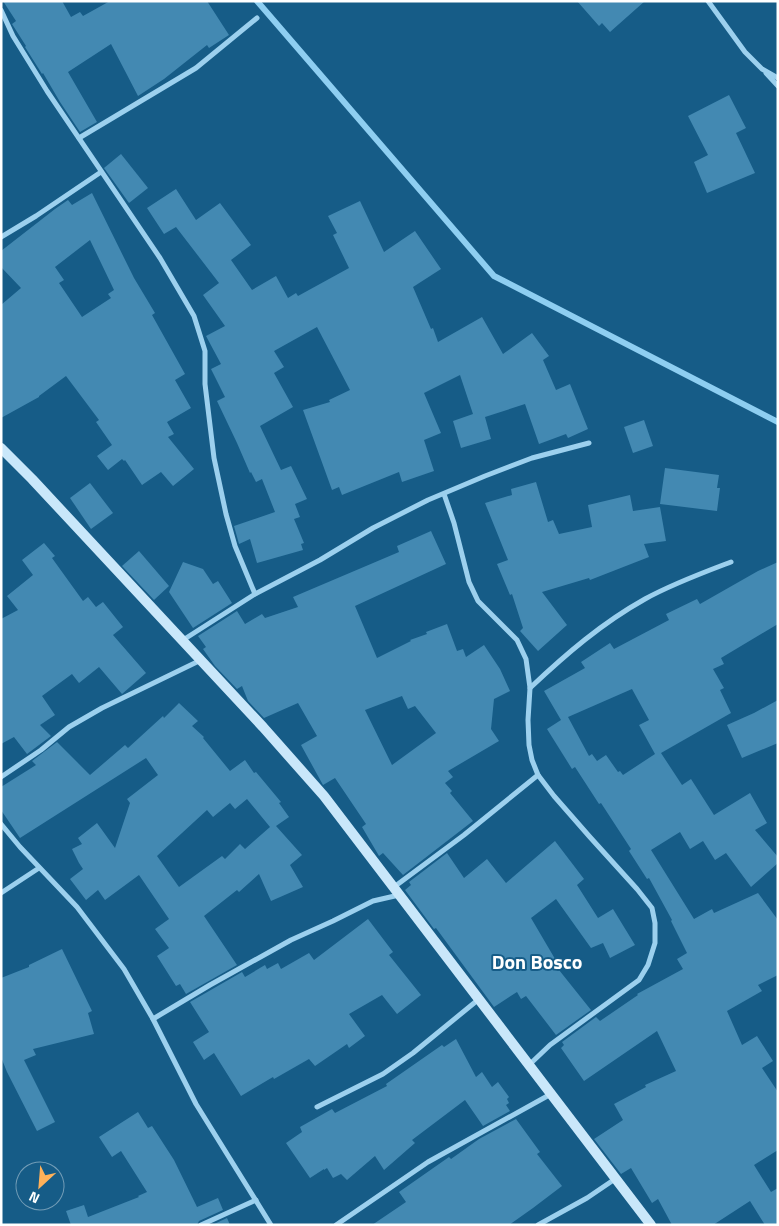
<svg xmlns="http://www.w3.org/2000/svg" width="779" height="1226" font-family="'Titillium Web',sans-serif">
<rect width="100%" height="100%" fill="#165c87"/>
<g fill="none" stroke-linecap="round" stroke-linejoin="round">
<path stroke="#8ecef1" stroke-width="6" d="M 257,1 L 494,276 L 778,422"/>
</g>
<g fill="#4389b2" fill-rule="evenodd">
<path d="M 3,1 L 62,1 L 71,17 L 80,12 L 83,16 L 110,1 L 207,1 L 229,35 L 209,48 L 207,45 L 164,79 L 138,96 L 111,44 L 68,72 L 97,122 L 80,132 L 60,102 L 43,73 L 42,74 L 25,47 L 26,46 L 12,24 L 16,21 Z"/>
<path d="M 577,1 L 645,1 L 610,32 L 602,23 L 599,26 Z"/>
<path d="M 729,95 L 746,128 L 736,133 L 755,173 L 707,193 L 694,162 L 708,155 L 688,116 Z"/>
<path d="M 121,154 L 148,188 L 129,203 L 104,168 Z"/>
<path d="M 176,189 L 196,220 L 220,203 L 251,245 L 231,260 L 252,290 L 276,276 L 288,298 L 296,293 L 298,296 L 349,268 L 333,235 L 337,233 L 328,216 L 360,201 L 384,252 L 415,231 L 441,269 L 413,287 L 431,329 L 433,328 L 438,342 L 482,317 L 503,354 L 532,333 L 549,356 L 543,360 L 556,390 L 570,384 L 588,429 L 568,438 L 566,434 L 539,444 L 525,404 L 485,417 L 491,439 L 461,448 L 453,421 L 473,414 L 460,375 L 424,393 L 441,433 L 424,440 L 434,471 L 402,482 L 399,472 L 342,495 L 339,487 L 332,490 L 303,410 L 330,402 L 329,400 L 350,390 L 317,327 L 274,351 L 284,367 L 274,373 L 293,407 L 260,426 L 281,470 L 291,466 L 307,499 L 295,504 L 300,517 L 294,519 L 304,543 L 301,544 L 303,550 L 257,563 L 250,539 L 239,544 L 234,526 L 275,512 L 262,479 L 256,482 L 251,472 L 250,473 L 237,443 L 217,401 L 225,397 L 211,369 L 221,364 L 206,336 L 225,326 L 203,295 L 219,283 L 176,227 L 164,234 L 147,208 Z"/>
<path d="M 92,193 L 134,278 L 155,313 L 152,315 L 185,374 L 175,380 L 191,408 L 167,422 L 174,434 L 168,437 L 194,469 L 173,486 L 161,472 L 142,485 L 125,460 L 124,461 L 122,459 L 108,470 L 97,456 L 112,445 L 96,422 L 99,420 L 66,376 L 39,396 L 39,397 L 1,418 L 1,305 L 21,288 L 1,267 L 1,251 L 55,209 L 68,200 L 72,205 ZM 90,240 L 114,290 L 108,294 L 111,298 L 82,317 L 59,283 L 64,280 L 55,267 Z"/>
<path d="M 644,420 L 653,446 L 633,453 L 624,427 Z"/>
<path d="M 665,468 L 719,475 L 717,488 L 720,488 L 717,511 L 660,504 Z"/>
<path d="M 536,482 L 548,522 L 553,520 L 559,534 L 592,527 L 588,505 L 630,495 L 633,511 L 660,507 L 666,541 L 644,544 L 649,557 L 590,580 L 589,578 L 542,592 L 567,625 L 538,651 L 520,631 L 523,628 L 512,594 L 510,595 L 497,564 L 508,560 L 485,503 L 512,495 L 511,489 Z"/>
<path d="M 90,483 L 113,513 L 91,529 L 70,498 Z"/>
<path d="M 431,531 L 446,564 L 355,606 L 377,658 L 411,641 L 410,640 L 427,634 L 426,632 L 447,624 L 457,651 L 463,649 L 466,657 L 484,645 L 500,669 L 510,691 L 494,699 L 491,729 L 499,741 L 448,771 L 453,777 L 445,783 L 452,791 L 450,793 L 473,821 L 403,875 L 383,853 L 379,856 L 362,827 L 366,824 L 335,778 L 323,785 L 301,745 L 317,736 L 298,703 L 264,718 L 248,701 L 242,686 L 237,689 L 215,666 L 203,649 L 206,647 L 198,636 L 237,611 L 245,624 L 262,614 L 265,618 L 298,607 L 293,597 L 399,552 L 397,546 ZM 402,696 L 408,709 L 415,706 L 436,733 L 392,765 L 365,710 Z"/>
<path d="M 44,543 L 55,556 L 52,558 L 83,601 L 88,597 L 96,607 L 103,602 L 123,627 L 113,635 L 146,673 L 122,694 L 99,667 L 79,683 L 72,674 L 42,696 L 55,715 L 40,725 L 51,736 L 27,754 L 14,737 L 1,744 L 1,619 L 18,610 L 7,596 L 33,575 L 22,560 Z"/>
<path d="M 139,551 L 169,586 L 154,600 L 122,566 Z"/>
<path d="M 183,562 L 203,569 L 213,584 L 218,581 L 232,603 L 193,628 L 169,592 Z"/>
<path d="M 778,562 L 778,624 L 721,658 L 724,664 L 713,669 L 724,688 L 720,690 L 731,713 L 661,753 L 682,785 L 691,779 L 714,815 L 750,793 L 767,823 L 755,830 L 778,857 L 778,863 L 751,887 L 726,853 L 715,860 L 703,841 L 690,849 L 680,832 L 651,850 L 694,919 L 712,909 L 714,913 L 758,893 L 778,920 L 778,975 L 758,985 L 762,991 L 727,1011 L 742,1045 L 757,1036 L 773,1061 L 762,1068 L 778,1092 L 778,1150 L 754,1165 L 771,1192 L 778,1188 L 778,1225 L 765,1225 L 750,1201 L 713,1225 L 672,1225 L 658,1199 L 652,1203 L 631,1168 L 621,1174 L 594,1139 L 623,1120 L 614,1104 L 646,1087 L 645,1085 L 676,1071 L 657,1031 L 584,1081 L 561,1048 L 564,1045 L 562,1042 L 596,1017 L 600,1021 L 638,995 L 637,994 L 683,969 L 677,959 L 687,953 L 671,921 L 672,920 L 649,878 L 647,879 L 629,851 L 631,849 L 601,803 L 599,804 L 575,767 L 572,769 L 547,729 L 561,720 L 544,691 L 585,668 L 581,662 L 610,643 L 614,649 L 669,620 L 666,614 L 697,599 L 700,604 L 758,571 ZM 632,689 L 649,720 L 639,725 L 655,754 L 623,775 L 620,771 L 618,772 L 606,755 L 597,761 L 592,754 L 589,756 L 568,717 Z"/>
<path d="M 778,700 L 778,743 L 742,758 L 727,725 L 754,713 Z"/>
<path d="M 179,703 L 198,721 L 192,726 L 204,737 L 203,738 L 230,771 L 245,760 L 254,773 L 256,772 L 281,802 L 279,803 L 289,817 L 276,826 L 302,855 L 290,865 L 303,887 L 271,901 L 259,874 L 239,892 L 237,890 L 204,916 L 237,965 L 186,994 L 180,984 L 176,986 L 157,956 L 169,948 L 155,929 L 169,919 L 139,875 L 105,900 L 98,890 L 86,900 L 70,879 L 83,869 L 79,863 L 72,849 L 82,844 L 78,838 L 97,823 L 115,848 L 130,803 L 127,799 L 158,775 L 146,758 L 20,838 L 1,810 L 1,787 L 36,765 L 32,761 L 57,742 L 90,775 L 125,745 L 128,748 L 163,716 L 164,718 ZM 247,799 L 270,827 L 245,849 L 240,844 L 225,859 L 222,856 L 179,887 L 157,856 L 207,810 L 213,817 L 230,803 L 235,809 Z"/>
<path d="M 555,841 L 584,879 L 577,885 L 598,918 L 613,909 L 635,945 L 610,958 L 603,943 L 591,948 L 556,899 L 531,918 L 558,964 L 555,965 L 591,1010 L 556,1035 L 526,996 L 521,999 L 517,992 L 494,1007 L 436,928 L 434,929 L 405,890 L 411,885 L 409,882 L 447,853 L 464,878 L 487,859 L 506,883 Z"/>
<path d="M 368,919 L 393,952 L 389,955 L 421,995 L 397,1014 L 382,995 L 349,1014 L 365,1036 L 349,1048 L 347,1044 L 315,1066 L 309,1059 L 274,1079 L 273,1077 L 241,1096 L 214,1053 L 204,1060 L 193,1042 L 209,1032 L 190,1002 L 242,972 L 245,977 L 265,965 L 267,969 L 278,963 L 281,969 L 309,953 L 314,960 Z"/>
<path d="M 62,949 L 92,1011 L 88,1013 L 94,1034 L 33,1049 L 36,1055 L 24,1060 L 55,1122 L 37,1131 L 7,1072 L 1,1057 L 1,978 L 29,967 L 29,965 Z"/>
<path d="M 456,1039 L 476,1077 L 482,1072 L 492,1087 L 498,1082 L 509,1097 L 507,1099 L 509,1103 L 506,1105 L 510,1111 L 483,1126 L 465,1100 L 412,1140 L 415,1143 L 384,1170 L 375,1156 L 347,1180 L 341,1174 L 333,1178 L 327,1168 L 324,1170 L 324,1169 L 310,1178 L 286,1143 L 302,1132 L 300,1127 L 332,1109 L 335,1113 L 387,1086 L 386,1084 L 442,1045 L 444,1047 Z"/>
<path d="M 138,1112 L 148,1128 L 152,1126 L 174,1160 L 197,1207 L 218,1198 L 223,1210 L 199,1221 L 197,1225 L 71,1225 L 66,1211 L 84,1205 L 88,1217 L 139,1197 L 138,1196 L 147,1192 L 121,1151 L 112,1157 L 99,1137 Z"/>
<path d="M 516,1119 L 540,1152 L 537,1154 L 562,1186 L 533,1208 L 509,1225 L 372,1225 L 406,1202 L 399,1192 L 449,1157 L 451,1159 L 479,1139 Z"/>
<path d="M 227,1218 L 230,1225 L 212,1225 Z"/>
</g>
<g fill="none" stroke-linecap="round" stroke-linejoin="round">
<g stroke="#9cd0ee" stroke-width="5">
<path d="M 708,1 L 745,52 L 762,69 L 778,78"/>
<path d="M 1,10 L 13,36 L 47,91 L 160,258 L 194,316 L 205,351 L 205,384 L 214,458 L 226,514 L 235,546 L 255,594"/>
<path d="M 766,73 L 778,86"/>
<path d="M 79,138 L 196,68 L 257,18"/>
<path d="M 1,237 L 36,216 L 101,172"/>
<path d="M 444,494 L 454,523 L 469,582 L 478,601 L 517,640 L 526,659 L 530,688 L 528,720 L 529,745 L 532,760 L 538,775 L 554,796 L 589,836 L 637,889 L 652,908 L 655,923 L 655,943 L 648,965 L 639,980 L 550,1045 L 529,1065"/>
<path d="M 183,640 L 255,594 L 320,560 L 373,528 L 428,500 L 485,476 L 532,458 L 589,443"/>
<path d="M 530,688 C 566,654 602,623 645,599 C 672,584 702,573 731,562"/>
<path d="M 1,777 L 41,750 L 69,727 L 102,708 L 201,660"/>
<path d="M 1,824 L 20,847 L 77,907 L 124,969 L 153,1019 L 196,1104 L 271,1225"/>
<path d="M 394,887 L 464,835 L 538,775"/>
<path d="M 1,893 L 39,868"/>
<path d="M 153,1019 L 210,985 L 291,940 L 333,921 L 373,901 L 399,895"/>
<path d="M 317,1107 L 383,1074 L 413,1053 L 479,999"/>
<path d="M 201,1225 L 256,1200"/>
<path d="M 336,1225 L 428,1162 L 551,1094"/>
<path d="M 538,1225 L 587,1198 L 615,1179"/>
</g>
<path stroke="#c9e7fa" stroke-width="10" d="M 1,448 L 32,479 L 263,727 L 324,796 L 651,1225"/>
</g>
<g text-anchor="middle" stroke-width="4" stroke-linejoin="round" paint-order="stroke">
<g font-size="20" font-weight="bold" fill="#fff" stroke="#165c87">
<text x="537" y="969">Don Bosco</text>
</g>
</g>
<rect width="779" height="1226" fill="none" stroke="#ffffff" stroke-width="5"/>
<g transform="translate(40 1186) rotate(206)"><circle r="24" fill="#165c87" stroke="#739db7"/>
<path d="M0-4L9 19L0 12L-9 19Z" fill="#ffb159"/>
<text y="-8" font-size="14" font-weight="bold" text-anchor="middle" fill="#ffffff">N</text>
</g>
</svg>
